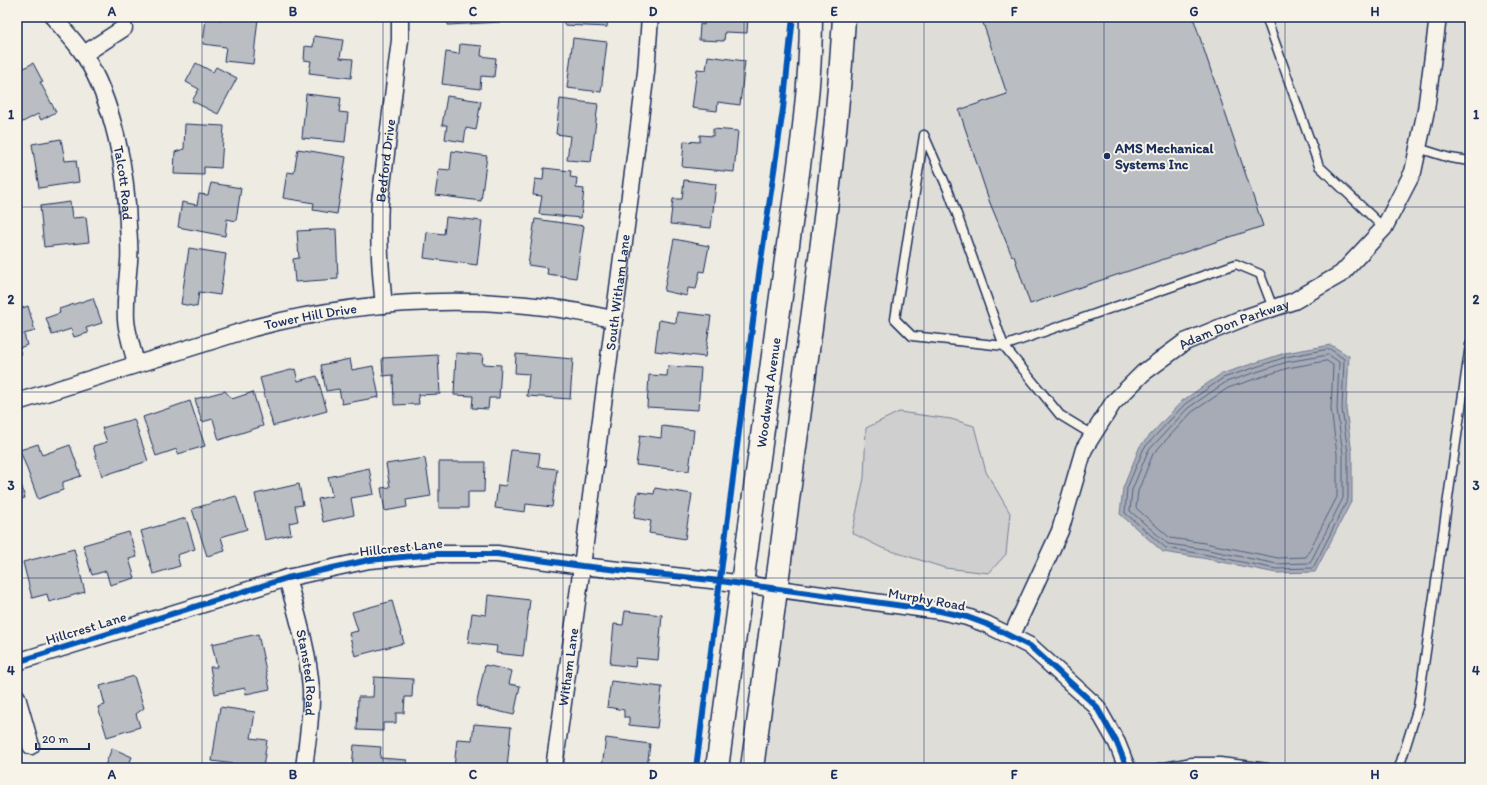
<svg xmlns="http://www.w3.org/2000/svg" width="1487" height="785" font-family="Itim,sans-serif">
<rect width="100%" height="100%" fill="#eeebe2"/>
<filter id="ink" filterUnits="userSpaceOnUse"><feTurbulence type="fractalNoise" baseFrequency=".025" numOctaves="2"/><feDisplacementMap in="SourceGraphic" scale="8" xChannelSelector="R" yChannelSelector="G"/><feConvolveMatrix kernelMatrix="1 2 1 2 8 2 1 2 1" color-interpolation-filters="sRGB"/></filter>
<g filter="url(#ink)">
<path fill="#deddd8" d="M 857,17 L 1470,17 L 1470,768 L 761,768 L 792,544 L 852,85 Z"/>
<path fill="#cfcfcf" stroke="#757f96" d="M 899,412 L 951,419 L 974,426 L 986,472 L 1010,513 L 1006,554 L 989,573 L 945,568 L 882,548 L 852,533 L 864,478 L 866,428 Z"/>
<path fill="#a6abb5" stroke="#6e7992" d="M 1331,345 L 1349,356 L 1346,409 L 1352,453 L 1352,500 L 1315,572 L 1276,573 L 1202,558 L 1163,552 L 1120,514 L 1123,488 L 1140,446 L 1182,401 L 1221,374 L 1285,353 Z"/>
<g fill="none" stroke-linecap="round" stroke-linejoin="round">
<g stroke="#536181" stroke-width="1">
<path d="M 1330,349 L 1344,359 L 1342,409 L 1348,453 L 1348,499 L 1313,568 L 1276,569 L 1203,554 L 1166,548 L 1125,513 L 1127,488 L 1144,448 L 1185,404 L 1223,378 L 1286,357 Z"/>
<path d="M 1329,355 L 1339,362 L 1337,409 L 1343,454 L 1343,498 L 1310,563 L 1277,564 L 1204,549 L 1168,544 L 1130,511 L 1132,490 L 1148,451 L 1188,408 L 1226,382 L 1287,362 Z"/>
<path d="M 1327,361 L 1333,365 L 1331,409 L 1337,454 L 1337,497 L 1306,557 L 1278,558 L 1205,543 L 1170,538 L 1136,508 L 1138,491 L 1153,454 L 1192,412 L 1228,388 L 1288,368 Z"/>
</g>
</g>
<g fill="#babdc2" stroke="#1b2f5e">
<path d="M 223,17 L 258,18 L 253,64 L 224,61 L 226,47 L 203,44 L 206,18 L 223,20 Z"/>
<path d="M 448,17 L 501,17 L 501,22 L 448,25 Z"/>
<path d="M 564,17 L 608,17 L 607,27 L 564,25 Z"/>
<path d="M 704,17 L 748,17 L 747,33 L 725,32 L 724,41 L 699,40 L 700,24 L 704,25 Z"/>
<path d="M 981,17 L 1193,17 L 1263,226 L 1030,304 L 1014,256 L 1012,256 L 990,203 L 959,110 L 1007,94 Z"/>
<path d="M 314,36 L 343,40 L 340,58 L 353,59 L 351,78 L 309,73 L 311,61 L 304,60 L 305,46 L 313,47 Z"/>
<path d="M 573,38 L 607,42 L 601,92 L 567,88 Z"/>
<path d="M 460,44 L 482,46 L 481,56 L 496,58 L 494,77 L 481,76 L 480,89 L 442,84 L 446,52 L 459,54 Z"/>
<path d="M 708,56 L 745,61 L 740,105 L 718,102 L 717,111 L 692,108 L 697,69 L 706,70 Z"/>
<path d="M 33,63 L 43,82 L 40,82 L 56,112 L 41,120 L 38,114 L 17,125 L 17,72 Z"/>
<path d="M 196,63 L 213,72 L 216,67 L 237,78 L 218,114 L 192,101 L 199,89 L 186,82 Z"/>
<path d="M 306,94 L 341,98 L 339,112 L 348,113 L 345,142 L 302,138 Z"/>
<path d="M 447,96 L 481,101 L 476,130 L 466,128 L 464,142 L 445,139 L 447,125 L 442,125 Z"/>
<path d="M 560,99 L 598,104 L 591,162 L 567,160 L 570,136 L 556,134 Z"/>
<path d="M 185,124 L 224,126 L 221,168 L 204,167 L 204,175 L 174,174 L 175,152 L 184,149 Z"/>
<path d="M 713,129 L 738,131 L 734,172 L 682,167 L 684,141 L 700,142 L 700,135 L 713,136 Z"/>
<path d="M 61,139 L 65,161 L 76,160 L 79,182 L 39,188 L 32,144 Z"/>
<path d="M 298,149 L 346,157 L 337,214 L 313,210 L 314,203 L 283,198 L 287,172 L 294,173 Z"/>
<path d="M 452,151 L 487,156 L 481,201 L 435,195 L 439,169 L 450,170 Z"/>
<path d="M 544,168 L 571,171 L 570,177 L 577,178 L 576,188 L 584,189 L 581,218 L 539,214 L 542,196 L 533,195 L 535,179 L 543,180 Z"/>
<path d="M 684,180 L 716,184 L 711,228 L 670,224 L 673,199 L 682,199 Z"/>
<path d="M 211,183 L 241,188 L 236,221 L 227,219 L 225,236 L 178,227 L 182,202 L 197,205 L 199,194 L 208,195 Z"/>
<path d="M 70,202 L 72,218 L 86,217 L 89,242 L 44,247 L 40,206 Z"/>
<path d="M 446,217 L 482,221 L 477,265 L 424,258 L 427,232 L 444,234 Z"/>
<path d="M 535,219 L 584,226 L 576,278 L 547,274 L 548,268 L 528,265 Z"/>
<path d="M 336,229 L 338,279 L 295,282 L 293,259 L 299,258 L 297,231 Z"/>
<path d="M 674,239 L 709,246 L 704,272 L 700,271 L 696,289 L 688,288 L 687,296 L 664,291 Z"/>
<path d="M 189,248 L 226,254 L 220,295 L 199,292 L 197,307 L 181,304 Z"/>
<path d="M 93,298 L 102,323 L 86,328 L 88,333 L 74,337 L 71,329 L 52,335 L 46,318 L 60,313 L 59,309 Z"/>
<path d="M 28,306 L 35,331 L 24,334 L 27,345 L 19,348 L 21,354 L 17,355 L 17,310 Z"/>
<path d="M 677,312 L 711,316 L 705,357 L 655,351 L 659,320 L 676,323 Z"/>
<path d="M 456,353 L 483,355 L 482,364 L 501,365 L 499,398 L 489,398 L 488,409 L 472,408 L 473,396 L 454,395 Z"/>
<path d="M 516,354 L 573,359 L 570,399 L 527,396 L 529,374 L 515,373 Z"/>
<path d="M 438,355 L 440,394 L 418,395 L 419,404 L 394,405 L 393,375 L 383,376 L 382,358 Z"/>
<path d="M 350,359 L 352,370 L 373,366 L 379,397 L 342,404 L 339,389 L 326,391 L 321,365 Z"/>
<path d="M 668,366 L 701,368 L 698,410 L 647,407 L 649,375 L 667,376 Z"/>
<path d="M 295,369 L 298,381 L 317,376 L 327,411 L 273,426 L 260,378 Z"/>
<path d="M 225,391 L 232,399 L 253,392 L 263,426 L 219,440 L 213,419 L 202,422 L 195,399 Z"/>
<path d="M 190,401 L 205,446 L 178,454 L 177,449 L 156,456 L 143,417 Z"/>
<path d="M 134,419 L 148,461 L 102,476 L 93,446 L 107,442 L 102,428 Z"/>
<path d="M 662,426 L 694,430 L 689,471 L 636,465 L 640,435 L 661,438 Z"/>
<path d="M 38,444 L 42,455 L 70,445 L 81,476 L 63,482 L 63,490 L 38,499 L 20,450 Z"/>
<path d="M 511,450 L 540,453 L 538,467 L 557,469 L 552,507 L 526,504 L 525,512 L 495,508 L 498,485 L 506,486 Z"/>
<path d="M 425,458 L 431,496 L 406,500 L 407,507 L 385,511 L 381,488 L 390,487 L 386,464 Z"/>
<path d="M 439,462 L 485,462 L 484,492 L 468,492 L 468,508 L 439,508 Z"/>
<path d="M 369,468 L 374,494 L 351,498 L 354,515 L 323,522 L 318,499 L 332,496 L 328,477 Z"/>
<path d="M 17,469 L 25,498 L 17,500 Z"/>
<path d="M 299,484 L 303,505 L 295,506 L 298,521 L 289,523 L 291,534 L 265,540 L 255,494 Z"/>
<path d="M 655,488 L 692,494 L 685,539 L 649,533 L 651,521 L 634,518 L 638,492 L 654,494 Z"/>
<path d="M 236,496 L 247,529 L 221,537 L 225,551 L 207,556 L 192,509 Z"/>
<path d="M 186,518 L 195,549 L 177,555 L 180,566 L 153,574 L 141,531 Z"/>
<path d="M 129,532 L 137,557 L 129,559 L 135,578 L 110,585 L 106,571 L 92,575 L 83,545 Z"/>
<path d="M 74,549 L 85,592 L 49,602 L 47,594 L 32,598 L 23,562 Z"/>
<path d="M 488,595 L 530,600 L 523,656 L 496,653 L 497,646 L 468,643 L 472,613 L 486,615 Z"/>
<path d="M 392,601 L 404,643 L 355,656 L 349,633 L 358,631 L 352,612 Z"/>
<path d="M 625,611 L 662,615 L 658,660 L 636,658 L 635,667 L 610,664 L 614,624 L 623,625 Z"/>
<path d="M 258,634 L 270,689 L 246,694 L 245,688 L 215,694 L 210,667 L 217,667 L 212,644 Z"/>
<path d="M 485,665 L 512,671 L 509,684 L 520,686 L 514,715 L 476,706 Z"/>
<path d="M 134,676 L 144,708 L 136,714 L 140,727 L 107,737 L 98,707 L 105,705 L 100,686 Z"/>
<path d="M 374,677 L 413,679 L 412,697 L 405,697 L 404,713 L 396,713 L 396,723 L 383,723 L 383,731 L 357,730 L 358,697 L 373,697 Z"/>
<path d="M 611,681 L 662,687 L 657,728 L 629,725 L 629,717 L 624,717 L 624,710 L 607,707 Z"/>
<path d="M 220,707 L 255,712 L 251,738 L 267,740 L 263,768 L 212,761 Z"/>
<path d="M 474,724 L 511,727 L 507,768 L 454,768 L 457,739 L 472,740 Z"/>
<path d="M 606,738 L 650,744 L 647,768 L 613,768 L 602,767 Z"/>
<path d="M 354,745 L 381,747 L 380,758 L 407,760 L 406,768 L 352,768 Z"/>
<path d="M 112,748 L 132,757 L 129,764 L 138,768 L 104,768 Z"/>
</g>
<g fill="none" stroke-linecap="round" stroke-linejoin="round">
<defs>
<g id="lane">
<path d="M 1266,17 L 1319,166 L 1384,228"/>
<path d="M 1418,148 L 1450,158 L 1470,161"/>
<path d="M 1093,435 L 1060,415 L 1004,346 L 912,336 L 895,319 L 924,135 L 949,192 L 1004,346 L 1236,264 L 1260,274 L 1273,308"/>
<path d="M 1159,768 L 1192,762 L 1220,762 L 1268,768"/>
<path d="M 1399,768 L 1418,707 L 1470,345"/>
</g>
<g id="street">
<path id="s1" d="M 53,17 C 63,29 75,41 84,55 C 113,100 127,173 128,226 C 129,238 130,250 129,262 C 127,282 125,300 126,320 C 127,334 133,350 136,364"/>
<path d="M 84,54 L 124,28"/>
<path id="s2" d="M 384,305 C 380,270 378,237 380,202 L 400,40 L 400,17"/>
<path id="s3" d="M 17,402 L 253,328 C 348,303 448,296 545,307 C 568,309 591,315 614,319"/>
<path id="s4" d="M 287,578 C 297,614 308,651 311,689 C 312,715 307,742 304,768"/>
<path id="s5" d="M 1012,635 L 1060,531 L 1084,449 L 1113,403 L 1143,373 L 1185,342 L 1241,319 L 1294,301 L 1341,274 L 1384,228 L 1413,172 L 1426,110 L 1438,17"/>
<path d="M 17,662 L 287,578 L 369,560 L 436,554 L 497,554 L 582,566 L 720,581 L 940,611 L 967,617 L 986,624 L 1030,646 L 1096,706 L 1117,743 L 1127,768"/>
<path d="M 17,697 L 31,746"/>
<path id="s6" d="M 554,768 L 582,566 L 646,72 L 650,17"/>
</g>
<g id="secondary">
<path id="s7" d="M 717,768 C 738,603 763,439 784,274 C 795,190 811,102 811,17"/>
<path d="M 752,768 C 773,611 795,454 815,297 C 827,204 839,111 844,17"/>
</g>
</defs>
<use href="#lane" stroke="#1b2f5e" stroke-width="11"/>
<use href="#street" stroke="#1b2f5e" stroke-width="19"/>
<use href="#secondary" stroke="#1b2f5e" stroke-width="25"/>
<use href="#lane" stroke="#f7f3e8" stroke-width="8"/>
<use href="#street" stroke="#f7f3e8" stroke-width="16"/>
<use href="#secondary" stroke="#f7f3e8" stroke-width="22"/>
<defs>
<g id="cycleway">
<path d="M 17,662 L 287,578 L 369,560 L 436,554 L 497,554 L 582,566 L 720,581 L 940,611 L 967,617 L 986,624 L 1030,646 L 1096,706 L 1117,743 L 1127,768"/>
<path d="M 696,768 L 759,274 L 783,109 L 793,17"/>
</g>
</defs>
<use href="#cycleway" stroke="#f7f3e8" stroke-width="8"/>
<use href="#cycleway" stroke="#0057b8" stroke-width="6"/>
</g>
</g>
<path fill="none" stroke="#1b2f5e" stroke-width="1" stroke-opacity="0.55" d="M 202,17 L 202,768M 383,17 L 383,768M 563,17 L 563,768M 744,17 L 744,768M 924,17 L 924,768M 1104,17 L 1104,768M 1285,17 L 1285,768M 17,207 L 1470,207M 17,392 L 1470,392M 17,578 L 1470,578"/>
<circle fill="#1b2f5e" stroke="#f7f3e8" stroke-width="1.5" cx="1107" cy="156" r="4"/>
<g text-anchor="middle" stroke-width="4" stroke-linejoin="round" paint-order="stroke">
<g font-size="14" font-weight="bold" fill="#1b2f5e" stroke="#f7f3e8" text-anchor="start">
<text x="1115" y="153">AMS Mechanical<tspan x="1115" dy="16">Systems Inc</tspan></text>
</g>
<g font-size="14" fill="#1b2f5e" stroke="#f7f3e8">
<text dy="5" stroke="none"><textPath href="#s2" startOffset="145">Bedford Drive</textPath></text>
<text dy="5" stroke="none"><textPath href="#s1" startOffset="184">Talcott Road</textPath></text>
<text dy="5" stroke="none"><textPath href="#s6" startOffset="480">South Witham Lane</textPath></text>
<text dy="5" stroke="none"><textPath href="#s3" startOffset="306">Tower Hill Drive</textPath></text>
<text dy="5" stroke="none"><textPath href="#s5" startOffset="401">Adam Don Parkway</textPath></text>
<text dy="5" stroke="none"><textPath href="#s7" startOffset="379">Woodward Avenue</textPath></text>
<text transform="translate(401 547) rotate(-6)" y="5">Hillcrest Lane</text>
<text transform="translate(927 599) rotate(10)" y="5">Murphy Road</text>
<text transform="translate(86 628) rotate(-17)" y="5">Hillcrest Lane</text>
<text dy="5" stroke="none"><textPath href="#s6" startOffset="102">Witham Lane</textPath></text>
<text dy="5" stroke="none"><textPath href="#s4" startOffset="97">Stansted Road</textPath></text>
</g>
</g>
<rect width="1487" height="785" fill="none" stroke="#f7f3e8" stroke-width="44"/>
<path d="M36 743v6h53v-6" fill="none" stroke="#1b2f5e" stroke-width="2"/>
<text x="42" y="743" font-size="12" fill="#1b2f5e" stroke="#f7f3e8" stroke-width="3" paint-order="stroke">20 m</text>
<rect x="22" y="22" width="1443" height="741" fill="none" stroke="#1b2f5e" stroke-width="1.5"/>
<g font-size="13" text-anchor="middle" font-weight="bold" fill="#1b2f5e">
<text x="112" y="16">A</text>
<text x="293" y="16">B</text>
<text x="473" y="16">C</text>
<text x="653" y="16">D</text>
<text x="834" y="16">E</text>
<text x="1014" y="16">F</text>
<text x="1194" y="16">G</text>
<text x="1375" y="16">H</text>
<text x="11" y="119">1</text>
<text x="1476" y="119">1</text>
<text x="11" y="304">2</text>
<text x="1476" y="304">2</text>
<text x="11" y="490">3</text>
<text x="1476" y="490">3</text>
<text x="11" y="675">4</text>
<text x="1476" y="675">4</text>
<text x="112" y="779">A</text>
<text x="293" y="779">B</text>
<text x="473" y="779">C</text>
<text x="653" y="779">D</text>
<text x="834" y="779">E</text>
<text x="1014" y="779">F</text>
<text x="1194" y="779">G</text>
<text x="1375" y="779">H</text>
</g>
</svg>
